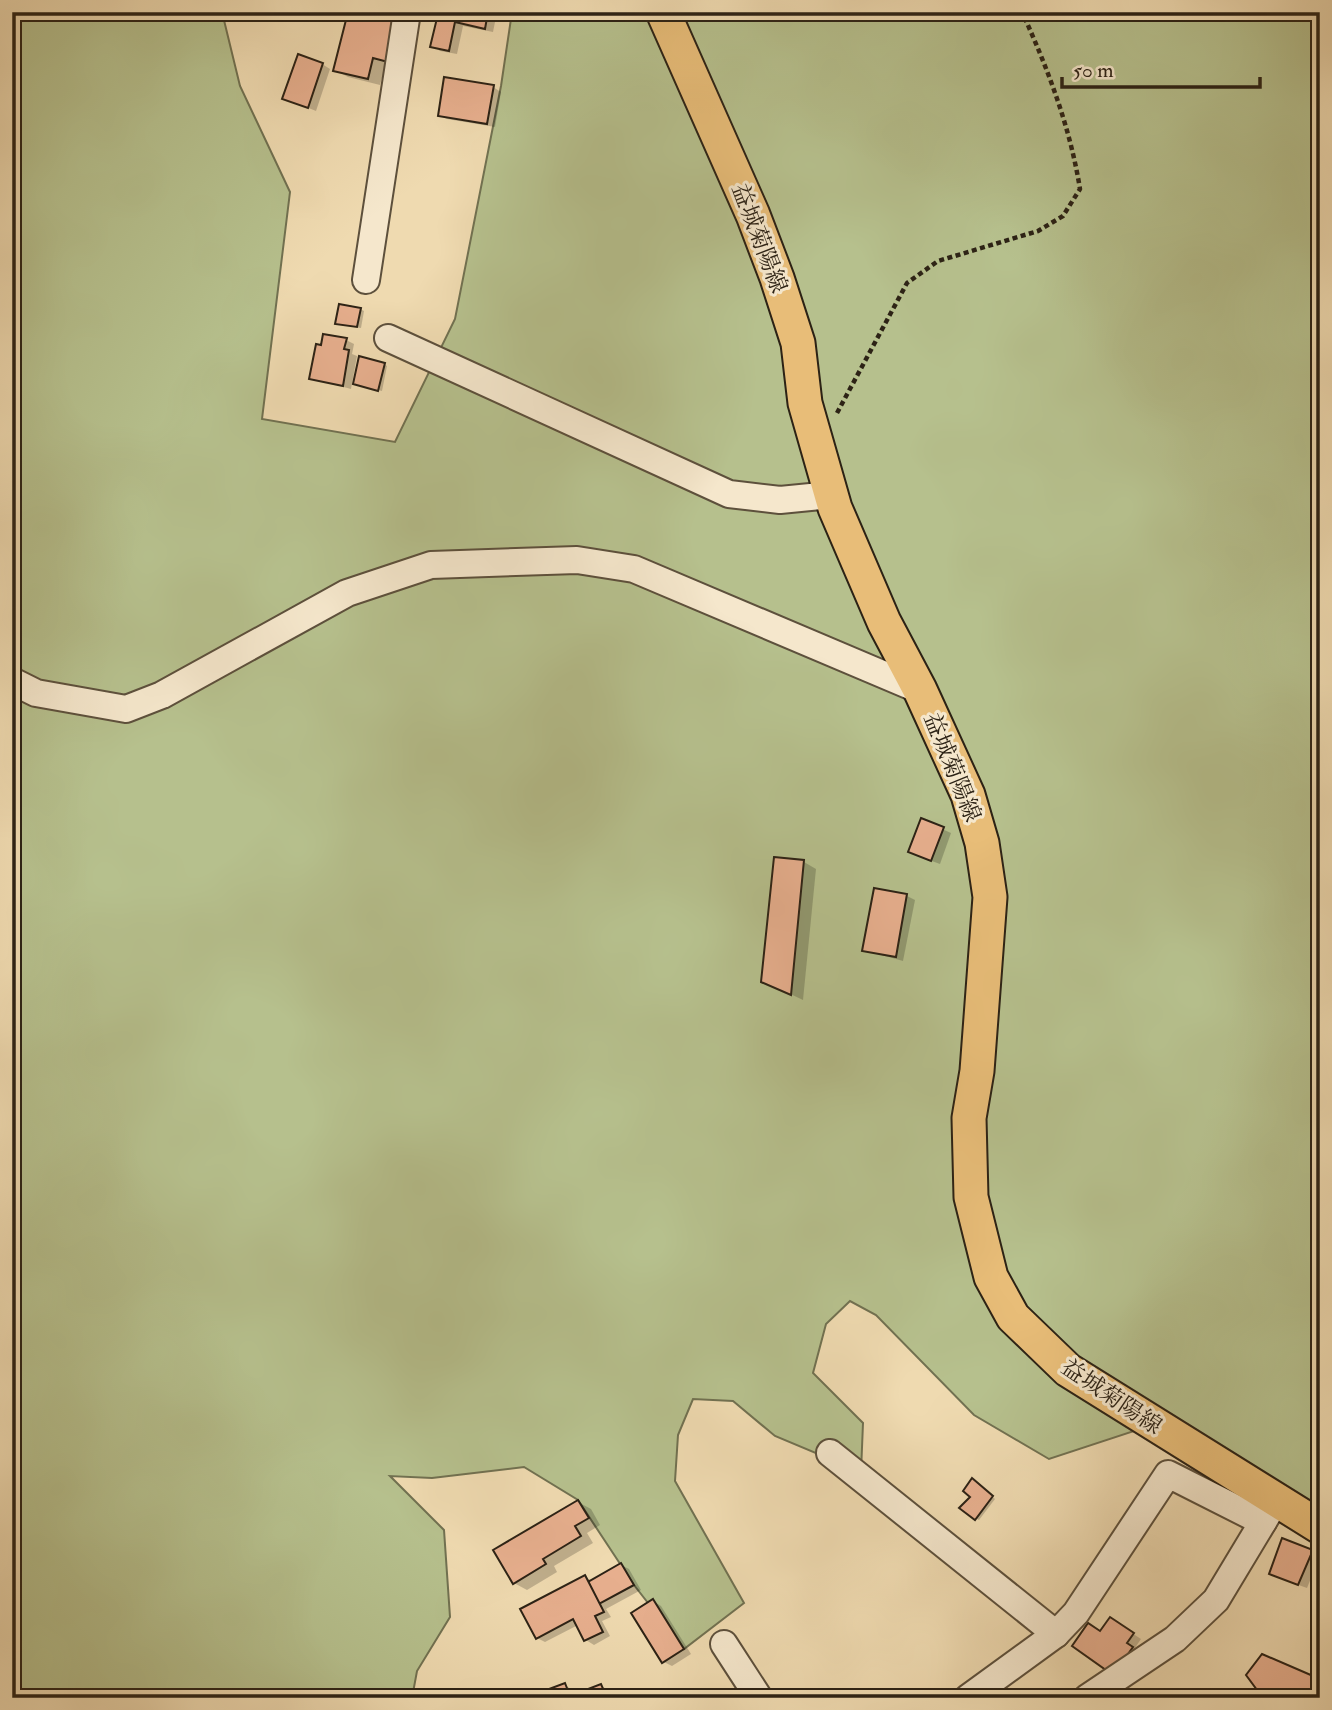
<svg xmlns="http://www.w3.org/2000/svg" width="1332" height="1710" font-family="'IM FELL Double Pica','Noto Serif JP',serif">
<rect width="100%" height="100%" fill="#efdab0"/>
<filter id="stains"><feTurbulence type="fractalNoise" baseFrequency=".00286" numOctaves="4"/><feColorMatrix values="0 0 0 0 .2 0 0 0 0 .09 0 0 0 0 .02 0 0 0 .5 -.17"/></filter>
<radialGradient id="worn" r=".72"><stop offset=".6" stop-color="#630" stop-opacity="0"/><stop offset="1" stop-color="#630" stop-opacity=".3"/></radialGradient>
<path fill="#b6c08d" stroke="#717151" stroke-width="2" d="M 12,12 L 222,12 L 240,86 L 290,192 L 262,419 L 395,442 L 455,319 L 501,86 L 512,12 L 1320,12 L 1320,1527 L 1152,1425 L 1049,1459 L 974,1415 L 876,1315 L 850,1301 L 826,1324 L 813,1373 L 863,1423 L 861,1472 L 775,1436 L 733,1401 L 693,1399 L 678,1435 L 675,1481 L 744,1603 L 684,1649 L 634,1585 L 578,1500 L 524,1467 L 432,1478 L 390,1476 L 444,1530 L 450,1617 L 417,1671 L 412,1698 L 12,1698 Z"/>
<g fill="#0003">
<path d="M 449,12 L 497,12 L 493,32 L 463,26 L 457,54 L 440,51 L 432,46 Z"/>
<path d="M 411,25 L 401,67 L 386,64 L 380,85 L 348,77 L 335,70 Z"/>
<path d="M 322,64 L 330,69 L 316,111 L 284,98 Z"/>
<path d="M 493,87 L 501,92 L 495,127 L 447,119 L 439,115 Z"/>
<path d="M 360,309 L 364,311 L 361,328 L 341,325 Z"/>
<path d="M 346,340 L 354,344 L 352,354 L 357,356 L 351,389 L 311,378 Z"/>
<path d="M 384,364 L 387,366 L 382,391 L 358,385 Z"/>
<path d="M 922,820 L 951,833 L 940,864 L 918,856 Z"/>
<path d="M 804,862 L 816,869 L 803,1000 L 763,981 Z"/>
<path d="M 875,890 L 907,896 L 915,900 L 903,961 L 864,950 Z"/>
<path d="M 976,1482 L 995,1499 L 979,1520 L 975,1518 L 972,1497 Z"/>
<path d="M 578,1502 L 591,1509 L 600,1525 L 587,1533 L 593,1543 L 554,1566 L 557,1572 L 527,1590 L 514,1583 Z"/>
<path d="M 1312,1551 L 1320,1556 L 1307,1588 L 1279,1578 Z"/>
<path d="M 621,1565 L 629,1569 L 641,1590 L 606,1609 L 611,1617 L 602,1621 L 610,1636 L 594,1645 L 586,1640 L 578,1625 L 545,1642 L 537,1638 L 585,1577 L 592,1581 Z"/>
<path d="M 653,1601 L 661,1606 L 691,1654 L 672,1666 L 664,1662 Z"/>
<path d="M 1118,1624 L 1141,1639 L 1134,1649 L 1139,1652 L 1122,1678 L 1101,1633 Z"/>
<path d="M 565,1685 L 578,1694 L 601,1686 L 614,1693 L 616,1698 L 530,1698 Z"/>
</g>
<g fill="#e7af8e" stroke="#2c2215" stroke-width="2">
<path d="M 348,12 L 384,12 L 399,16 L 388,62 L 373,58 L 368,79 L 333,71 Z"/>
<path d="M 447,12 L 488,12 L 485,29 L 455,22 L 449,51 L 430,47 L 438,14 L 446,15 Z"/>
<path d="M 298,54 L 323,63 L 308,108 L 282,99 Z"/>
<path d="M 444,77 L 494,85 L 487,124 L 438,116 Z"/>
<path d="M 339,304 L 361,308 L 357,327 L 335,324 Z"/>
<path d="M 323,334 L 347,338 L 344,349 L 349,350 L 343,386 L 309,379 L 316,344 L 321,345 Z"/>
<path d="M 359,356 L 385,363 L 378,391 L 353,384 Z"/>
<path d="M 921,818 L 944,827 L 931,861 L 908,852 Z"/>
<path d="M 774,857 L 804,860 L 791,995 L 761,982 Z"/>
<path d="M 874,888 L 907,894 L 896,957 L 862,951 Z"/>
<path d="M 972,1478 L 993,1496 L 975,1520 L 959,1508 L 970,1497 L 963,1491 Z"/>
<path d="M 578,1500 L 589,1518 L 575,1526 L 581,1536 L 543,1559 L 546,1564 L 513,1584 L 493,1550 Z"/>
<path d="M 1282,1538 L 1313,1550 L 1298,1585 L 1269,1574 Z"/>
<path d="M 621,1563 L 634,1585 L 599,1604 L 588,1582 Z"/>
<path d="M 585,1575 L 604,1612 L 595,1616 L 603,1632 L 584,1641 L 573,1619 L 536,1639 L 520,1609 Z"/>
<path d="M 653,1599 L 684,1649 L 662,1663 L 631,1613 Z"/>
<path d="M 1110,1617 L 1134,1633 L 1127,1643 L 1133,1647 L 1113,1675 L 1072,1646 L 1088,1623 L 1100,1631 Z"/>
<path d="M 1262,1654 L 1320,1679 L 1320,1698 L 1251,1698 L 1257,1690 L 1246,1675 Z"/>
<path d="M 565,1683 L 570,1696 L 601,1684 L 607,1698 L 525,1698 Z"/>
</g>
<g fill="none" stroke-linecap="round" stroke-linejoin="round">
<defs>
<g id="minor">
<path d="M 366,280 L 407,12"/>
<path d="M 388,338 L 729,494 L 780,500 L 831,495"/>
<path d="M 12,681 L 36,693 L 126,709 L 162,695 L 347,593 L 431,565 L 577,560 L 634,569 L 920,690"/>
<path d="M 830,1453 L 1056,1634"/>
<path d="M 724,1644 L 759,1698"/>
<path d="M 968,1698 L 1056,1634 L 1076,1613 L 1168,1474 L 1263,1522"/>
<path d="M 1087,1698 L 1175,1639 L 1216,1600 L 1272,1507"/>
</g>
<path id="major" d="M 663,12 L 753,215 L 777,278 L 798,343 L 805,403 L 835,508 L 884,622 L 920,690 L 968,795 L 982,843 L 990,897 L 977,1071 L 969,1118 L 971,1197 L 991,1277 L 1013,1317 L 1068,1370 L 1320,1527"/>
</defs>
<use href="#minor" stroke="#5d503c" stroke-width="30"/>
<use href="#major" stroke="#2c2215" stroke-width="37"/>
<path stroke="#2c2215" stroke-width="4.5" stroke-dasharray="5 3.5" stroke-linecap="butt" d="M 837,413 L 907,283 L 938,261 L 1038,231 L 1063,216 L 1080,189 C 1070,127 1048,69 1022,12"/>
<use href="#minor" stroke="#f5e7cc" stroke-width="26"/>
<use href="#major" stroke="#e8bd78" stroke-width="33"/>
</g>
<g text-anchor="middle" stroke-width="6" stroke-linejoin="round" paint-order="stroke">
<g font-size="23" fill="#2c2215" stroke="#f5e7cc">
<text transform="translate(760 238) rotate(69)" y="8">益城菊陽線</text>
<text transform="translate(953 767) rotate(68)" y="8">益城菊陽線</text>
<text transform="translate(1112 1396) rotate(34)" y="8">益城菊陽線</text>
</g>
</g>
<rect width="1332" height="1710" fill="none" stroke="#efdab0" stroke-width="42"/>
<rect x="14" y="14" width="1304" height="1682" fill="none" stroke="#2c2215" stroke-width="3.5"/>
<rect x="21" y="21" width="1290" height="1668" fill="none" stroke="#2c2215" stroke-width="2"/>
<path d="M1062 77v10h198v-10" fill="none" stroke="#2c2215" stroke-width="3.5"/>
<text x="1073" y="77" font-size="21" fill="#2c2215" stroke="#f5e7cc" stroke-width="5" paint-order="stroke">50 m</text>
<rect width="100%" height="100%" filter="url(#stains)"/>
<rect width="100%" height="100%" fill="url(#worn)"/>
</svg>
